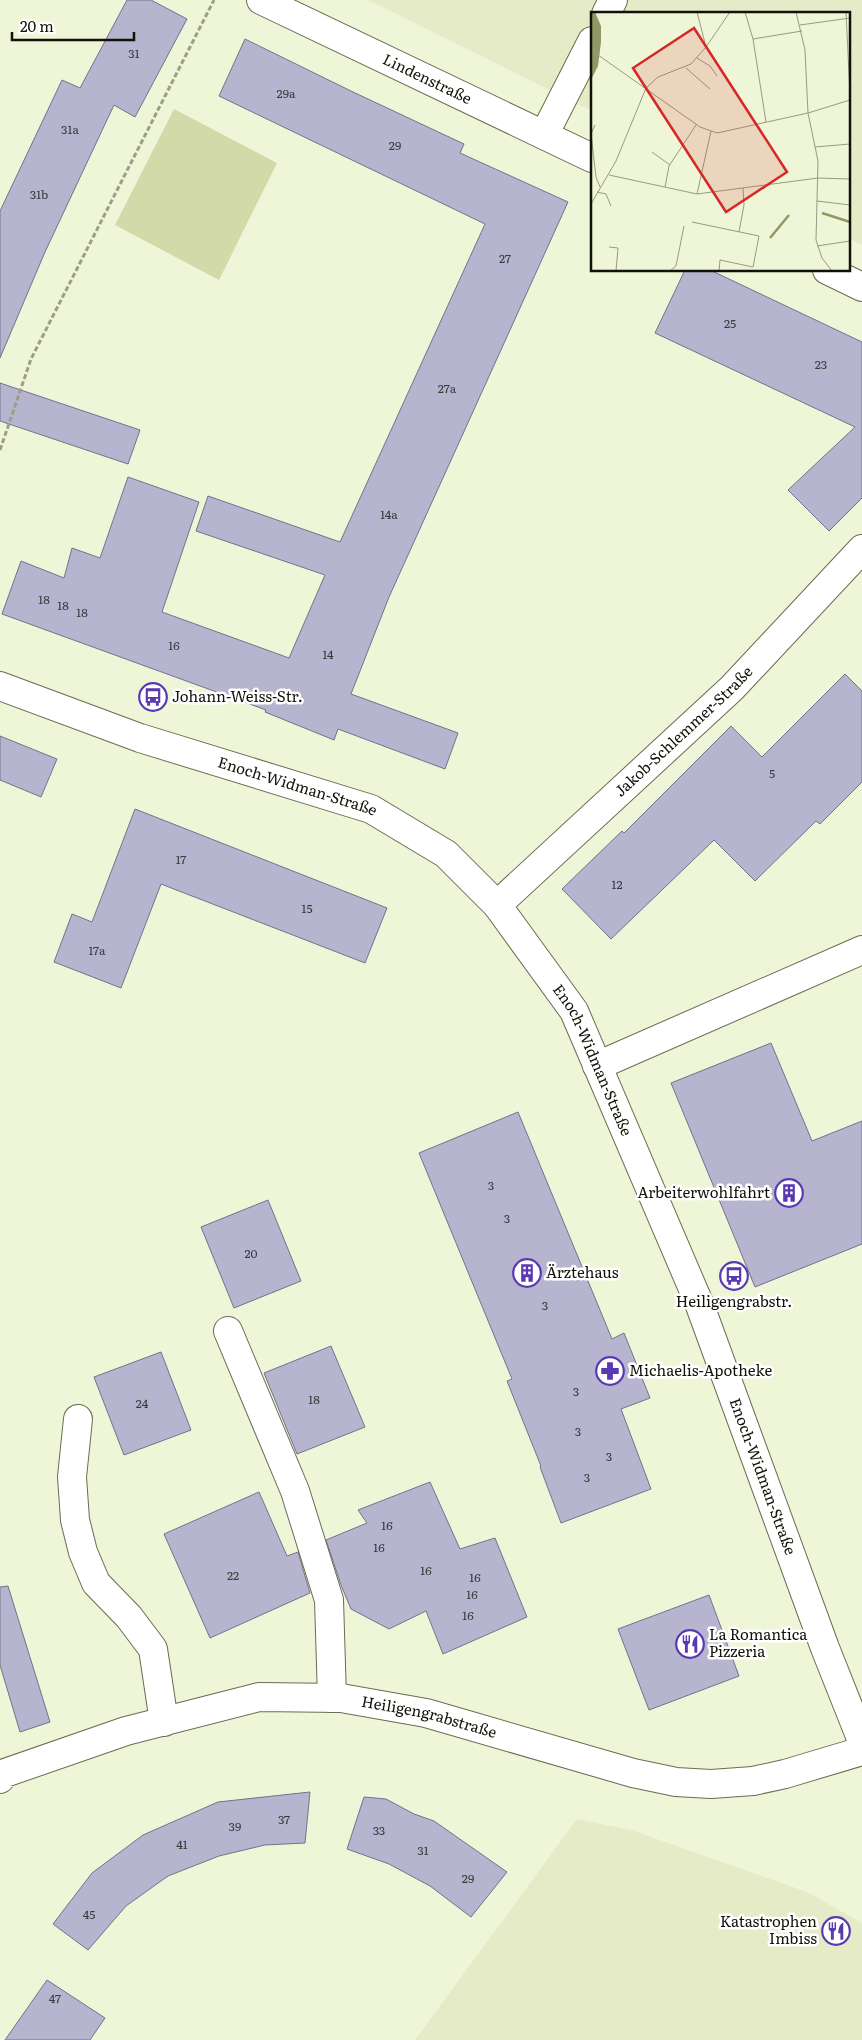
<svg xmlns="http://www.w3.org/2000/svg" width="862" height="2040" font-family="Literata,serif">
<rect width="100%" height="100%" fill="#eff5d7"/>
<g fill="#e4ebc6">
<path d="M 368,0 L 862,0 L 862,245 L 848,238 L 848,14 L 592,14 L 592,111 Z"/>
<path d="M 577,1819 L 631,1830 L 807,1892 L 862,1923 L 862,2040 L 415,2040 Z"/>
</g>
<path fill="#d1daa8" d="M 174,109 L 277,163 L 219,280 L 115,225 Z"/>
<g fill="#b7b4d0" stroke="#74728b">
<path d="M 127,0 L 151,0 L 187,19 L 135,117 L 114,105 L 45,252 L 0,358 L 0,211 L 62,80 L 80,88 Z"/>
<path d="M 245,39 L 353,92 L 464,144 L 460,153 L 568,202 L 389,597 L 351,694 L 458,733 L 445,769 L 338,729 L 334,740 L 265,712 L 266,710 L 2,614 L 21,561 L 64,578 L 72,548 L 100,558 L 128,477 L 199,502 L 162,612 L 289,658 L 325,575 L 196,531 L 208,496 L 340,542 L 485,224 L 219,96 Z"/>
<path d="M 685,270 L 710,270 L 862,342 L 862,498 L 829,531 L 788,490 L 855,427 L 655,333 Z"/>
<path d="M 0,383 L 140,430 L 128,464 L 0,421 Z"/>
<path d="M 845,674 L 862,691 L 862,782 L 820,824 L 816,821 L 755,881 L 714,840 L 611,939 L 562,889 L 622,831 L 624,833 L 731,726 L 762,757 Z"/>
<path d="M 0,736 L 57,759 L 41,797 L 0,780 Z"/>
<path d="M 135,809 L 387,908 L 365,963 L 161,884 L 121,988 L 54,962 L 72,914 L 92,922 Z"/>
<path d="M 771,1043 L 812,1141 L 862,1121 L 862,1244 L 755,1287 L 671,1083 Z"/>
<path d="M 518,1112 L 612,1339 L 624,1333 L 650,1398 L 621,1409 L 651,1489 L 561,1523 L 540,1467 L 541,1466 L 507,1381 L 512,1379 L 419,1153 Z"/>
<path d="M 268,1200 L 301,1281 L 234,1308 L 201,1227 Z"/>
<path d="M 331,1346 L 365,1427 L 297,1454 L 264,1373 Z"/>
<path d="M 161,1352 L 191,1430 L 124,1455 L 94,1377 Z"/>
<path d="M 430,1482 L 460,1549 L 495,1538 L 527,1617 L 443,1654 L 426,1611 L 389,1629 L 351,1609 L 341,1585 L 326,1540 L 367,1523 L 358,1510 Z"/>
<path d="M 259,1492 L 287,1556 L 298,1552 L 310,1593 L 210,1638 L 164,1534 Z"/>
<path d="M 8,1586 L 50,1722 L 20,1732 L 0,1665 L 0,1587 Z"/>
<path d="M 709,1595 L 739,1676 L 649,1710 L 618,1629 Z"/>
<path d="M 310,1792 L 305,1843 L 265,1845 L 219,1856 L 168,1876 L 126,1906 L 88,1950 L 53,1924 L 92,1873 L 143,1835 L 218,1802 Z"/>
<path d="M 364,1797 L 386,1799 L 414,1814 L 434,1821 L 507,1872 L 471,1917 L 430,1886 L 389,1864 L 347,1849 Z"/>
<path d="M 47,1980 L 105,2018 L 90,2040 L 5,2040 Z"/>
</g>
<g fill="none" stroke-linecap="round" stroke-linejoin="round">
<defs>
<g id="minor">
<path id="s1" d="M 261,0 L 592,158"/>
<path d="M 606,14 L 613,0"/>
<path d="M 544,135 L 592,41"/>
<path d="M 827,270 L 862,287"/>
<path id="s2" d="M 0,686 L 140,738 L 371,809 L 446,854 L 497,905 L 574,1011 L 699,1303 L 825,1648 L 862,1741"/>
<path id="s3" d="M 497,905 L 732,688 L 862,549"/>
<path d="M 597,1066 L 862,950"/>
<path d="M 228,1331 L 295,1491 L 329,1600 L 332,1698"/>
<path d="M 78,1419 L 72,1477 L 75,1520 L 83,1552 L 96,1583 L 129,1617 L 153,1649 L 164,1722"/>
<path id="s4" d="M 0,1779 L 2,1774 L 126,1731 L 259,1697 L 341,1698 L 426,1713 L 633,1773 L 676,1782 L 711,1784 L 753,1781 L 785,1774 L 862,1751"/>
</g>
</defs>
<use href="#minor" stroke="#686d53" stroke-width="30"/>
<path stroke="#9b9f89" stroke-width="3" stroke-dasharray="5 2.5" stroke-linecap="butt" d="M 0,450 L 31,359 L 214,0"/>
<use href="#minor" stroke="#fff" stroke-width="28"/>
</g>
<defs>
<symbol id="bus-ring" viewBox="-11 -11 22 22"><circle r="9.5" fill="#fff" stroke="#5939b1" stroke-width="1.5"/><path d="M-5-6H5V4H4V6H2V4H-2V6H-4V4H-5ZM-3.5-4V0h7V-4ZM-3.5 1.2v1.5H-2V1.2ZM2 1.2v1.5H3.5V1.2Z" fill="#5939b1"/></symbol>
<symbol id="building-ring" viewBox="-11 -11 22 22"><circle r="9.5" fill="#fff" stroke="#5939b1" stroke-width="1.5"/><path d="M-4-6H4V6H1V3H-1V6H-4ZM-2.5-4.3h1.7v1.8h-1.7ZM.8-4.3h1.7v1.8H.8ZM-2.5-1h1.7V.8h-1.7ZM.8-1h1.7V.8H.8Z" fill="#5939b1"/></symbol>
<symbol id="pharmacy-ring" viewBox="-11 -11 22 22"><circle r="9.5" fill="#fff" stroke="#5939b1" stroke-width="1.5"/><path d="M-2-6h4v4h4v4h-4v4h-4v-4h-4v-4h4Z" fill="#5939b1"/></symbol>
<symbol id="restaurant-ring" viewBox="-11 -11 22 22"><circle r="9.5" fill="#fff" stroke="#5939b1" stroke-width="1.5"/><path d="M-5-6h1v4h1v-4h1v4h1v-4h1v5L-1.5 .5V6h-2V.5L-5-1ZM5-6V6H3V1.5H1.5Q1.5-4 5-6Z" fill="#5939b1"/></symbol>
</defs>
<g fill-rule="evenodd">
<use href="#bus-ring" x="137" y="681" width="32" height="32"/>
<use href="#building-ring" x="773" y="1177" width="32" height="32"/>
<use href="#building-ring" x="511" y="1257" width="32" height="32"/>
<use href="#bus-ring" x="718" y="1260" width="32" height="32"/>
<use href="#pharmacy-ring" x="594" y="1355" width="32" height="32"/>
<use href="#restaurant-ring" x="674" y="1628" width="32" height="32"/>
<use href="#restaurant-ring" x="820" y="1915" width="32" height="32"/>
</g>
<g text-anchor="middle" stroke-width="5" stroke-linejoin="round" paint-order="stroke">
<g font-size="12" fill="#3a3b3b">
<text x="134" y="58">31</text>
<text x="286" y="98">29a</text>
<text x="70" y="134">31a</text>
<text x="395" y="150">29</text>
<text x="39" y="199">31b</text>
<text x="505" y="263">27</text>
<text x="730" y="328">25</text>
<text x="821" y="369">23</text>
<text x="447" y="393">27a</text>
<text x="389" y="519">14a</text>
<text x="44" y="604">18</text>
<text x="63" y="610">18</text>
<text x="82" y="617">18</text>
<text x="174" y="650">16</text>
<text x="328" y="659">14</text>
<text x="772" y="778">5</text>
<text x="181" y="864">17</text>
<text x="617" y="889">12</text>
<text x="307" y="913">15</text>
<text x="97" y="955">17a</text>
<text x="491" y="1190">3</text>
<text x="507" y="1223">3</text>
<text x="251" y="1258">20</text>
<text x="545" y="1310">3</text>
<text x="576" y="1396">3</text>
<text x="314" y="1404">18</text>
<text x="142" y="1408">24</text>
<text x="578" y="1436">3</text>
<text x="609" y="1461">3</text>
<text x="587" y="1482">3</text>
<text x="387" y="1530">16</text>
<text x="379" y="1552">16</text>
<text x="426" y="1575">16</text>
<text x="233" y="1580">22</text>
<text x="475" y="1582">16</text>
<text x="472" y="1599">16</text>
<text x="468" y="1620">16</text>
<text x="284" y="1824">37</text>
<text x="235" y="1831">39</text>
<text x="379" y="1835">33</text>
<text x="182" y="1849">41</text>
<text x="423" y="1855">31</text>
<text x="468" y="1883">29</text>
<text x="89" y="1919">45</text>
<text x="55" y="2003">47</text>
</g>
<g font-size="15" fill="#111309" stroke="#fff">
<text dy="5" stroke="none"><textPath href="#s1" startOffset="184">Lindenstraße</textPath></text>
<text dy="5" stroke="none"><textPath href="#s3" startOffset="255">Jakob-Schlemmer-Straße</textPath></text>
<text dy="5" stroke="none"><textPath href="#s2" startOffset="314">Enoch-Widman-Straße</textPath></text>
<text dy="5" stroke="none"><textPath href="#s2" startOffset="734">Enoch-Widman-Straße</textPath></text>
<text dy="5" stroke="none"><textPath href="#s2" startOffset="1184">Enoch-Widman-Straße</textPath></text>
<text dy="5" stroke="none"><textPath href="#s4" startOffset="446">Heiligengrabstraße</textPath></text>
</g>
<g font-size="15" fill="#111309" stroke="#fff" text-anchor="start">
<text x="172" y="702">Johann-Weiss-Str.</text>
<text x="770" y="1198" text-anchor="end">Arbeiterwohlfahrt</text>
<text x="546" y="1278">Ärztehaus</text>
<text x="734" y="1307" text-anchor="middle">Heiligengrabstr.</text>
<text x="629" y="1376">Michaelis-Apotheke</text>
<text x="709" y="1640">La Romantica<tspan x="709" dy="17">Pizzeria</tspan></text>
<text x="817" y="1927" text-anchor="end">Katastrophen<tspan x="817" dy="17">Imbiss</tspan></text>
</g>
</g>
<g transform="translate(591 12)">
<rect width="259" height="259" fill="#eff5d7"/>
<path d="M 0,0 L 4,0 L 10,14 L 10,30 L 7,54 L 0,68 Z" fill="#909965"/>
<path fill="none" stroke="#909965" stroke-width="2.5" d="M 231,201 L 259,210M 179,226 L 198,203"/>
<path fill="none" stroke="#969b85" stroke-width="1" d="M 154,0 L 162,27 L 175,110M 205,0 L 214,38 L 217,101 L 227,149 L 225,228 L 231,246 L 241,259M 255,0 L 259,83M 209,13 L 259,6M 162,27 L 211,19M 115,35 L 139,0M 0,38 L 109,115 L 126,121 L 217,101 L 259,88M 106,46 L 119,54 L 126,64M 95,56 L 119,77M 4,113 L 0,122 L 5,165 L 9,175M 224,135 L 259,132M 61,140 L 79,153M 18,163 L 106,182 L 227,166 L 259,167M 74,175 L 78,154 L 105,113M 6,180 L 15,182 L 20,194M 106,182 L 120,119M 226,189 L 259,193M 0,192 L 25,149 L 55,76 L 67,65 L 100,52 L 115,35 L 106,0M 101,210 L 168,224 L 162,255 L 129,248 L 128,259M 148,220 L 153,193 L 152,176M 226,234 L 259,229M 18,235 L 27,236 L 25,259M 79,259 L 85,254 L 93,214"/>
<path fill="#d62828" fill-opacity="0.15" stroke="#d62828" stroke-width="2.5" d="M 103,16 L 196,160 L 135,200 L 42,56 Z"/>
<rect width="259" height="259" fill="none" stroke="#111309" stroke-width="2.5"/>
</g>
<path d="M12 32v8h122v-8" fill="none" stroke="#111309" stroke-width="2.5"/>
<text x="20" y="32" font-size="15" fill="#111309" stroke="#ffffff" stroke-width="4" paint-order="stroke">20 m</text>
</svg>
